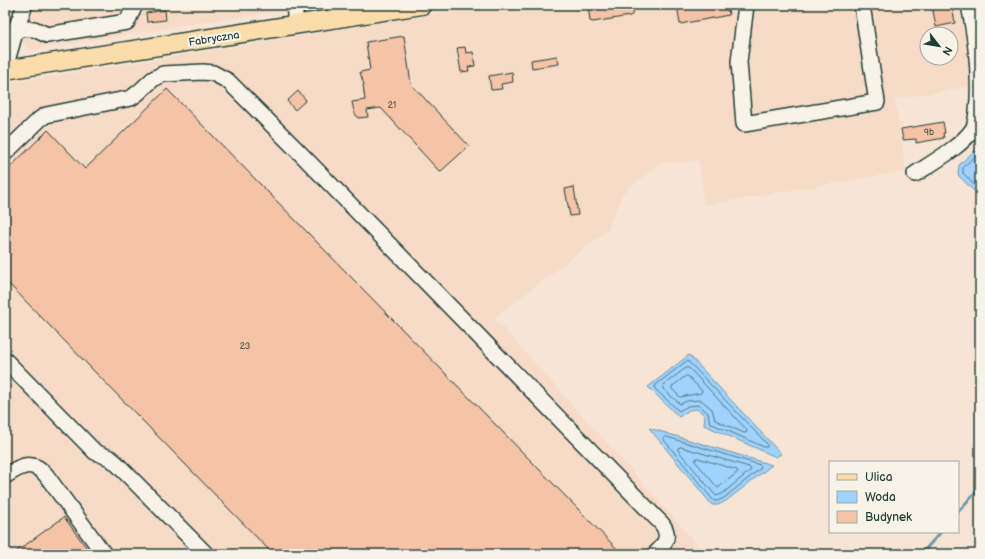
<svg xmlns="http://www.w3.org/2000/svg" width="985" height="559" font-family="'Balsamiq Sans',sans-serif">
<rect width="100%" height="100%" fill="#f6e5d4"/>
<filter id="ink" filterUnits="userSpaceOnUse"><feTurbulence type="fractalNoise" baseFrequency=".025" numOctaves="2"/><feDisplacementMap in="SourceGraphic" scale="8" xChannelSelector="R" yChannelSelector="G"/><feConvolveMatrix kernelMatrix="1 2 1 2 8 2 1 2 1" color-interpolation-filters="sRGB"/></filter>
<g filter="url(#ink)">
<g fill="#f6dbc6" fill-rule="evenodd">
<path d="M 13,5 L 321,5 L 203,22 L 29,50 L 24,42 L 5,45 L 5,26 Z"/>
<path d="M 491,5 L 854,5 L 856,12 L 893,5 L 960,5 L 972,86 L 895,99 L 906,171 L 704,205 L 699,161 L 659,163 L 623,193 L 608,230 L 494,318 L 637,476 L 705,554 L 5,554 L 5,84 ZM 927,34 L 951,34 L 951,58 L 927,58 Z"/>
</g>
<g fill="#9fd2fc" stroke="#6c96ac">
<path d="M 974,151 L 980,153 L 980,197 L 958,175 L 959,165 Z"/>
<path d="M 689,355 L 781,454 L 776,457 L 704,425 L 705,415 L 697,409 L 689,410 L 679,417 L 648,387 Z"/>
<path d="M 649,428 L 772,465 L 726,501 L 718,505 L 712,505 Z"/>
</g>
<g fill="none" stroke-linecap="round" stroke-linejoin="round">
<g stroke="#527984" stroke-width="1">
<path d="M 980,157 L 974,157 L 963,167 L 963,173 L 980,191"/>
<path d="M 687,361 L 689,362 L 767,444 L 767,447 L 764,447 L 710,423 L 708,413 L 699,405 L 688,406 L 679,411 L 655,389 L 655,386 Z"/>
<path d="M 686,368 L 689,368 L 747,430 L 746,433 L 744,433 L 715,420 L 712,409 L 701,400 L 687,401 L 680,404 L 663,389 L 663,386 Z"/>
<path d="M 686,376 L 688,376 L 702,391 L 701,393 L 680,397 L 672,389 L 672,387 Z"/>
<path d="M 667,437 L 760,465 L 761,468 L 724,498 L 717,501 L 714,501 L 664,440 L 664,438 Z"/>
<path d="M 681,447 L 749,467 L 751,470 L 722,494 L 716,496 L 678,450 L 678,448 Z"/>
<path d="M 698,458 L 737,470 L 738,472 L 718,488 L 695,461 L 696,459 Z"/>
</g>
<g stroke="#6c96ac" stroke-width="3">
<path d="M 958,512 L 980,487"/>
<path d="M 921,554 L 941,532"/>
</g>
</g>
<g fill="#f5c3a6" stroke="#1f3d34">
<path d="M 588,5 L 632,5 L 633,14 L 630,16 L 593,22 L 590,21 Z"/>
<path d="M 677,5 L 727,5 L 729,15 L 680,24 Z"/>
<path d="M 932,5 L 952,5 L 955,23 L 936,27 Z"/>
<path d="M 165,10 L 166,20 L 147,22 L 146,13 Z"/>
<path d="M 404,36 L 411,84 L 469,146 L 440,172 L 381,108 L 367,110 L 368,117 L 358,118 L 354,112 L 352,102 L 365,100 L 363,85 L 364,85 L 360,72 L 370,70 L 366,42 Z"/>
<path d="M 465,47 L 466,53 L 473,52 L 475,66 L 468,67 L 469,71 L 461,72 L 457,48 Z"/>
<path d="M 557,56 L 559,64 L 532,68 L 531,60 Z"/>
<path d="M 512,72 L 513,82 L 501,84 L 502,89 L 491,90 L 489,76 Z"/>
<path d="M 167,89 L 310,235 L 622,554 L 273,554 L 5,280 L 5,172 L 48,130 L 85,169 Z"/>
<path d="M 298,91 L 306,100 L 295,110 L 287,101 Z"/>
<path d="M 943,122 L 945,133 L 943,133 L 944,138 L 916,143 L 916,139 L 903,140 L 901,129 Z"/>
<path d="M 574,187 L 578,215 L 570,216 L 565,189 Z"/>
<path d="M 64,517 L 91,554 L 13,554 Z"/>
</g>
<g fill="none" stroke-linecap="round" stroke-linejoin="round">
<defs>
<g id="minor">
<path d="M 294,5 L 296,24"/>
<path d="M 746,5 L 739,62 L 744,124 L 877,102 L 862,5"/>
<path d="M 16,29 L 25,5"/>
<path d="M 5,68 L 16,29 L 34,29 L 47,35 L 127,22 L 135,5"/>
<path d="M 5,153 L 40,119 L 46,115 L 131,98 L 139,92 L 153,79 L 163,74 L 203,72 L 213,73 L 228,81 L 298,151 L 662,524 C 671,536 665,545 655,554"/>
<path d="M 915,174 C 932,163 962,146 973,129 C 976,124 976,117 977,111 C 981,76 976,40 969,5"/>
<path d="M 5,360 L 95,452 L 110,458 L 116,463 L 206,554"/>
<path d="M 5,476 C 20,466 32,459 46,475 L 104,554"/>
</g>
<path id="major" d="M 5,70 L 422,5"/>
</defs>
<use href="#minor" stroke="#1f3d34" stroke-width="18"/>
<use href="#major" stroke="#1f3d34" stroke-width="21"/>
<use href="#minor" stroke="#f7f3e8" stroke-width="15"/>
<use href="#major" stroke="#faddab" stroke-width="18"/>
</g>
</g>
<g text-anchor="middle" stroke-width="4" stroke-linejoin="round" paint-order="stroke">
<g font-size="9" fill="#545e50">
<text x="392" y="108">21</text>
<text x="929" y="135">9b</text>
<text x="245" y="349">23</text>
</g>
<g font-size="11" fill="#1f3d34" stroke="#f7f3e8">
<text transform="translate(214 38) rotate(-9)" y="4">Fabryczna</text>
</g>
</g>
<rect width="985" height="559" fill="none" stroke="#f7f3e8" stroke-width="20"/>
<rect x="10" y="10" width="965" height="539" fill="none" stroke="#1f3d34" stroke-width="1.5" filter="url(#ink)"/>
<rect x="829" y="461" width="130" height="72" fill="#f7f3e8" stroke="#a1aaa0"/>
<rect x="837" y="474" width="20" height="6" fill="#faddab" stroke="#a1aaa0"/>
<text x="865" y="481" font-size="12" fill="#1f3d34">Ulica</text>
<rect x="837" y="491" width="20" height="12" fill="#9fd2fc" stroke="#a1aaa0"/>
<text x="865" y="501" font-size="12" fill="#1f3d34">Woda</text>
<rect x="837" y="511" width="20" height="12" fill="#f5c3a6" stroke="#a1aaa0"/>
<text x="865" y="521" font-size="12" fill="#1f3d34">Budynek</text>
<g transform="translate(939 46) rotate(121)"><circle r="19" fill="#f7f3e8" stroke="#a1aaa0"/>
<path d="M0-3L7 15L0 10L-7 15Z" fill="#1f3d34"/>
<text y="-6" font-size="11" font-weight="bold" text-anchor="middle" fill="#1f3d34">N</text>
</g>
</svg>
